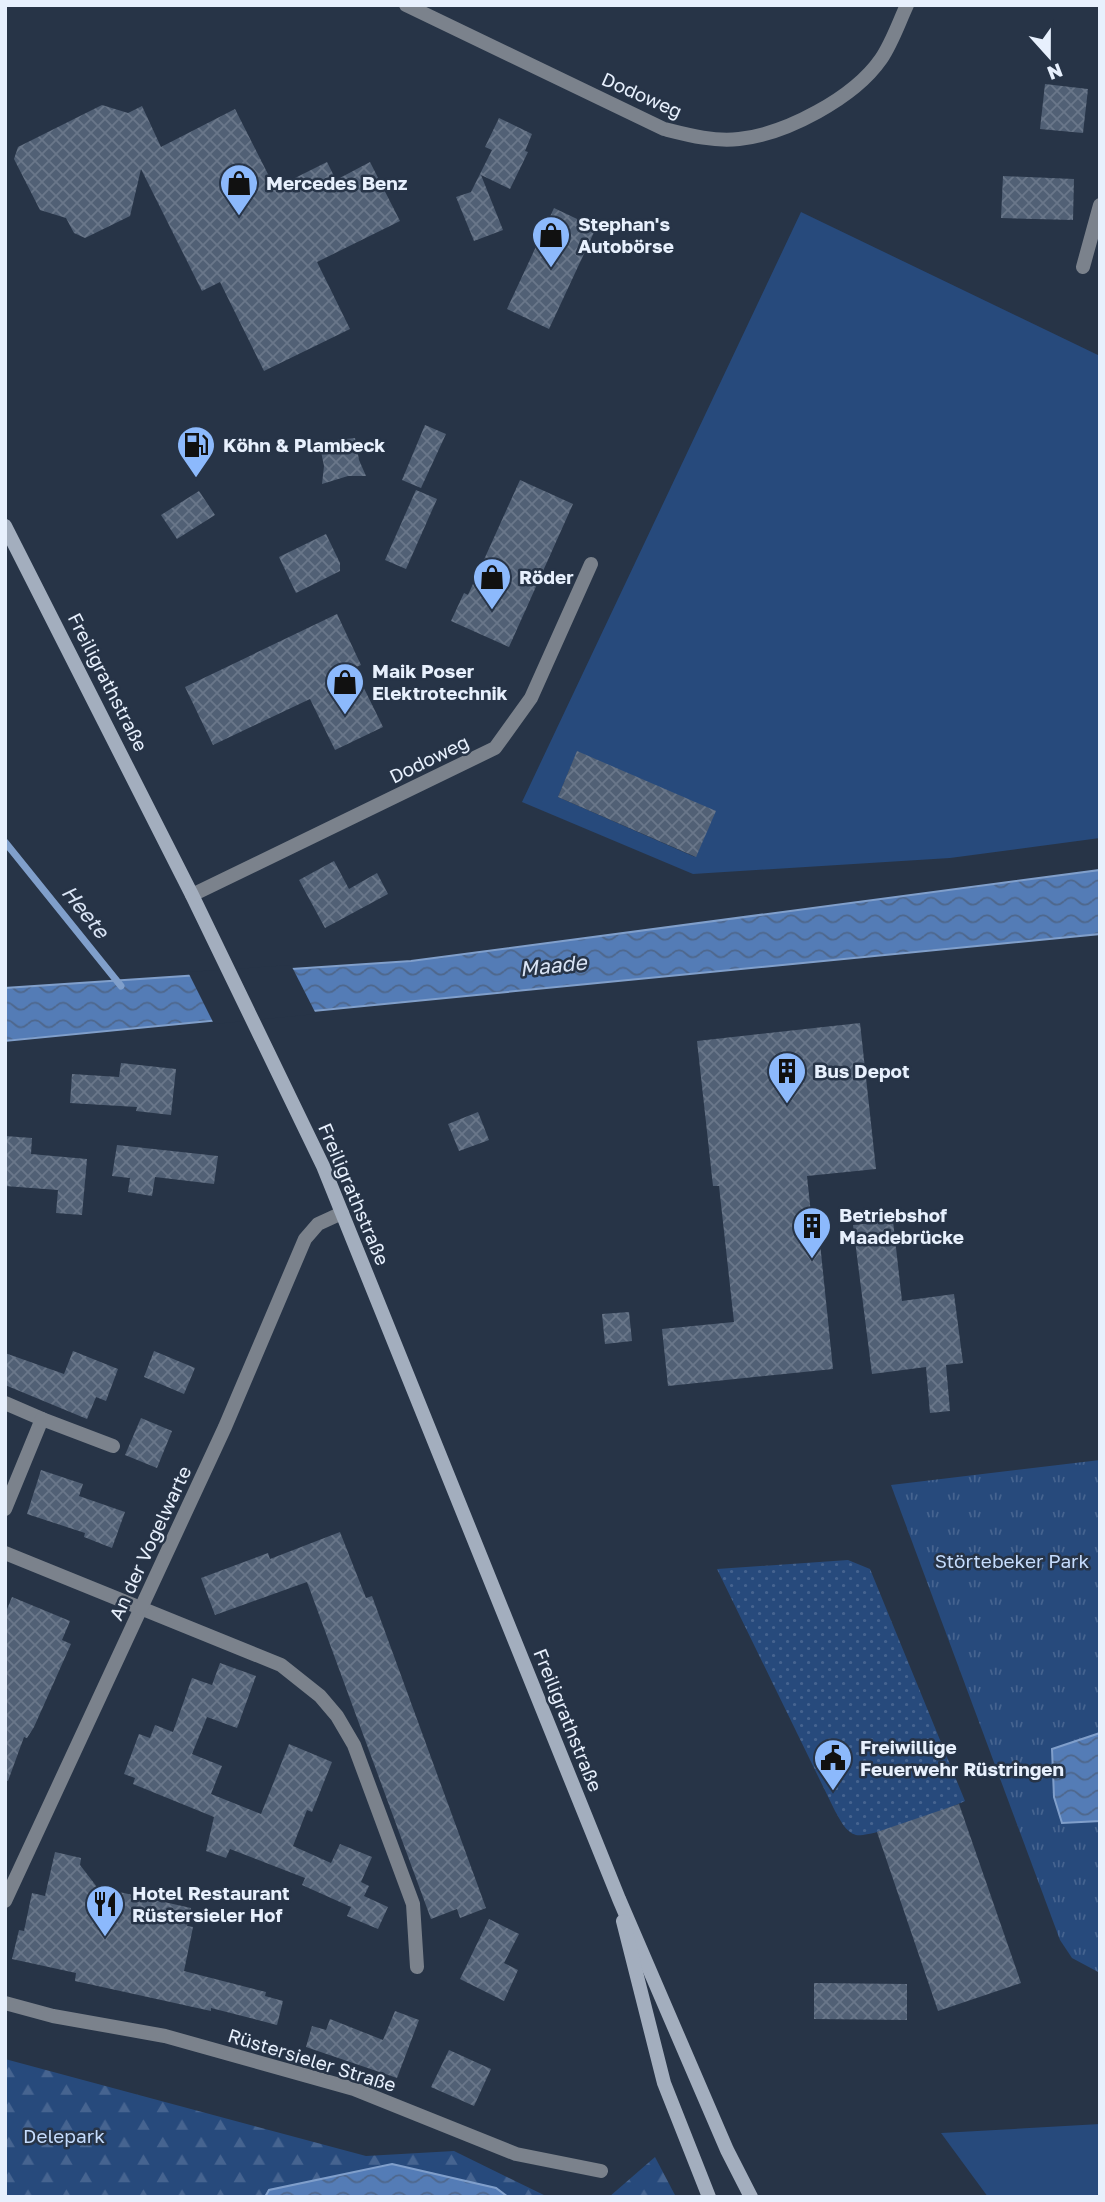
<svg xmlns="http://www.w3.org/2000/svg" width="1105" height="2202" font-family="'Golos Text',sans-serif">
<defs>
<pattern id="grass-dots" width="8" height="8" patternUnits="userSpaceOnUse" patternTransform="scale(1.75)"><rect width="8" height="8" fill="#274a7c"/><path d="M2 2h.1M6 6h.1" fill="none" stroke="#466490" stroke-width="1.8" stroke-linecap="round"/></pattern>
<pattern id="forest-firs" width="22" height="20" patternUnits="userSpaceOnUse" patternTransform="scale(1.75)"><rect width="22" height="20" fill="#274a7c"/><path d="M5 1l3.5 6h-7zM16 11l3.5 6h-7z" fill="#466490"/></pattern>
<pattern id="park-tufts" width="24" height="20" patternUnits="userSpaceOnUse" patternTransform="scale(1.75)"><rect width="24" height="20" fill="#274a7c"/><path d="M3 7l-1-3M5 7V3M7 7l1-3M15 17l-1-3M17 17v-4M19 17l1-3" fill="none" stroke="#466490"/></pattern>
<pattern id="water-waves" width="16" height="10" patternUnits="userSpaceOnUse" patternTransform="scale(1.75)"><rect width="16" height="10" fill="#547cb6"/><path d="M0 5q4-4 8 0t8 0" fill="none" stroke="#4e678c"/></pattern>
<pattern id="building-cross-hatch" width="8" height="8" patternUnits="userSpaceOnUse" patternTransform="scale(1.75)"><rect width="8" height="8" fill="#516075"/><path d="M0 0l8 8M0 8l8-8" fill="none" stroke="#6a778a"/></pattern>
</defs>
<rect width="100%" height="100%" fill="#273447"/>
<path fill="url(#grass-dots)" d="M 848,1560 L 870,1569 L 965,1801 C 948,1809 872,1838 856,1835 C 845,1832 840,1819 835,1811 L 717,1569 Z"/>
<g fill="url(#forest-firs)">
<path d="M 5,2059 L 366,2156 L 454,2151 L 548,2197 L 508,2197 L 496,2188 L 392,2164 L 270,2190 L 265,2197 L 5,2197 Z"/>
<path d="M 655,2157 L 676,2197 L 609,2197 Z"/>
</g>
<path fill="url(#park-tufts)" d="M 1100,1460 L 1100,1973 L 1072,1958 L 1060,1940 L 891,1485 Z"/>
<g fill="#274a7c" fill-rule="evenodd">
<path d="M 801,212 L 1100,356 L 1100,838 L 950,858 L 693,874 L 522,802 ZM 577,752 L 695,857 L 558,797 Z"/>
<path d="M 1100,2124 L 1100,2197 L 988,2197 L 941,2133 Z"/>
</g>
<g fill="url(#water-waves)" stroke="#809fcb" stroke-width="2">
<path d="M 1100,870 L 1100,934 L 5,1041 L 5,988 L 411,961 Z"/>
<path d="M 1100,1733 L 1100,1821 L 1062,1823 L 1054,1797 L 1052,1749 Z"/>
<path d="M 392,2164 L 496,2188 L 508,2197 L 265,2197 L 269,2190 Z"/>
</g>
<path fill="#273447" d="M 291,965 L 316,1014 L 214,1024 L 188,972 Z"/>
<g fill="none" stroke-linecap="round" stroke-linejoin="round">
<path stroke="#809fcb" stroke-width="7" d="M 5,842 L 121,986"/>
</g>
<g fill="url(#building-cross-hatch)">
<path d="M 1045,84 L 1088,89 L 1083,133 L 1040,129 Z"/>
<path d="M 102,105 L 128,113 L 142,106 L 161,147 L 235,109 L 275,188 L 327,162 L 336,180 L 370,162 L 400,221 L 317,262 L 350,329 L 264,371 L 220,282 L 202,291 L 141,169 L 130,216 L 85,238 L 74,233 L 66,218 L 40,210 L 14,159 L 18,147 Z"/>
<path d="M 499,118 L 532,134 L 525,151 L 528,152 L 510,189 L 481,175 L 503,230 L 474,241 L 456,197 L 471,192 L 492,150 L 485,147 Z"/>
<path d="M 1003,176 L 1074,179 L 1073,220 L 1001,218 Z"/>
<path d="M 554,208 L 596,228 L 549,329 L 507,309 Z"/>
<path d="M 425,425 L 446,434 L 421,488 L 402,480 Z"/>
<path d="M 355,438 L 359,460 L 366,476 L 348,476 L 322,484 L 324,466 L 319,442 Z"/>
<path d="M 520,480 L 573,504 L 509,647 L 451,621 L 464,593 L 468,595 Z"/>
<path d="M 416,490 L 437,499 L 406,569 L 385,560 Z"/>
<path d="M 199,491 L 215,515 L 177,539 L 161,515 Z"/>
<path d="M 326,534 L 340,563 L 340,571 L 296,593 L 279,557 Z"/>
<path d="M 337,614 L 361,665 L 354,668 L 383,727 L 335,750 L 310,699 L 213,745 L 185,687 Z"/>
<path d="M 577,751 L 716,811 L 696,857 L 558,797 Z"/>
<path d="M 334,861 L 349,889 L 377,873 L 388,894 L 325,928 L 299,880 Z"/>
<path d="M 860,1023 L 876,1169 L 807,1176 L 811,1214 L 817,1214 L 833,1369 L 668,1386 L 662,1329 L 734,1322 L 719,1186 L 713,1186 L 697,1041 Z"/>
<path d="M 121,1063 L 176,1069 L 171,1115 L 136,1111 L 137,1107 L 70,1103 L 72,1074 L 119,1077 Z"/>
<path d="M 478,1112 L 489,1140 L 459,1151 L 448,1124 Z"/>
<path d="M 5,1136 L 32,1138 L 31,1154 L 87,1159 L 82,1215 L 56,1213 L 58,1190 L 5,1186 Z"/>
<path d="M 117,1145 L 218,1156 L 214,1184 L 155,1177 L 152,1196 L 128,1192 L 130,1178 L 112,1176 Z"/>
<path d="M 893,1221 L 902,1301 L 954,1294 L 963,1363 L 946,1365 L 950,1411 L 930,1413 L 926,1367 L 872,1374 L 853,1225 Z"/>
<path d="M 629,1312 L 632,1341 L 605,1344 L 602,1314 Z"/>
<path d="M 73,1351 L 118,1369 L 106,1401 L 96,1397 L 87,1419 L 5,1385 L 5,1353 L 64,1374 Z"/>
<path d="M 154,1351 L 195,1368 L 184,1394 L 144,1377 Z"/>
<path d="M 141,1418 L 172,1431 L 157,1468 L 125,1455 Z"/>
<path d="M 41,1470 L 83,1484 L 79,1496 L 125,1512 L 112,1548 L 84,1537 L 85,1533 L 27,1514 Z"/>
<path d="M 340,1532 L 366,1598 L 372,1596 L 486,1908 L 460,1918 L 457,1909 L 431,1919 L 307,1582 L 215,1615 L 201,1578 L 268,1553 L 270,1559 Z"/>
<path d="M 12,1597 L 70,1621 L 62,1640 L 71,1644 L 34,1727 L 27,1738 L 24,1737 L 8,1781 L 5,1780 L 5,1614 Z"/>
<path d="M 220,1663 L 256,1676 L 237,1728 L 207,1717 L 192,1754 L 222,1766 L 211,1794 L 261,1814 L 289,1744 L 332,1762 L 312,1812 L 307,1810 L 293,1846 L 331,1863 L 340,1844 L 372,1857 L 361,1882 L 369,1886 L 364,1896 L 388,1907 L 378,1929 L 347,1916 L 351,1907 L 302,1885 L 305,1878 L 230,1849 L 226,1858 L 206,1851 L 214,1817 L 133,1784 L 135,1778 L 124,1774 L 139,1734 L 150,1738 L 155,1725 L 173,1732 L 192,1678 L 212,1685 Z"/>
<path d="M 959,1804 L 1021,1983 L 938,2011 L 877,1832 Z"/>
<path d="M 55,1852 L 81,1858 L 80,1865 L 97,1887 L 191,1908 L 187,1926 L 193,1927 L 184,1971 L 266,1992 L 265,1996 L 283,2001 L 277,2025 L 211,2008 L 211,2011 L 75,1981 L 76,1973 L 12,1959 L 19,1930 L 24,1931 L 32,1893 L 45,1896 Z"/>
<path d="M 489,1919 L 519,1934 L 504,1963 L 518,1970 L 504,2001 L 460,1979 Z"/>
<path d="M 814,1983 L 907,1984 L 907,2020 L 814,2019 Z"/>
<path d="M 395,2011 L 419,2020 L 397,2078 L 306,2047 L 312,2026 L 326,2030 L 330,2019 L 383,2040 Z"/>
<path d="M 449,2050 L 491,2069 L 474,2106 L 431,2087 Z"/>
</g>
<g fill="none" stroke-linecap="round" stroke-linejoin="round">
<g stroke="#7b828c" stroke-width="14">
<path d="M 406,5 L 664,129 C 688,135 714,142 739,139 C 786,134 854,98 881,59 C 892,43 899,22 907,5"/>
<path d="M 1083,267 L 1100,205"/>
<path d="M 192,895 L 495,748 L 531,698 L 591,564"/>
<path d="M 5,1403 L 42,1419"/>
<path d="M 5,1509 L 42,1419 L 113,1446"/>
<path d="M 5,1553 L 281,1665 L 320,1696 L 337,1716 L 354,1745 L 413,1904 L 417,1967"/>
<path d="M 5,1901 L 225,1427 L 305,1239 L 318,1224 L 342,1213"/>
<path d="M 5,2003 L 53,2016 L 165,2036 L 354,2089 L 516,2154 L 601,2171"/>
</g>
<g stroke="#a3aebe" stroke-width="14">
<path d="M 5,526 L 192,895 L 323,1166 L 619,1899 L 727,2150 L 751,2197"/>
<path d="M 623,1921 L 664,2083 L 709,2197"/>
</g>
</g>
<defs>
<symbol id="shop-pin" viewBox="-11 -11 22 30"><path d="M0 17L-7.5 6A9.5 9.5 0 1 1 7.5 6Z" fill="#8cb9fc" stroke="#273447"/><path d="M-5-2.5h2.3a2.7 3.5 0 0 1 5.4 0H5L5.5 6h-11ZM-1.5-2.5h3a1.5 2.3 0 0 0-3 0Z" fill="#111"/></symbol>
<symbol id="fuel-pin" viewBox="-11 -11 22 30"><path d="M0 17L-7.5 6A9.5 9.5 0 1 1 7.5 6Z" fill="#8cb9fc" stroke="#273447"/><path d="M-5.5-6h7V0h2V4h1.3V-2.5L3-4.5l.8-.8L6-3V5H2.5V1h-1V6h-7ZM-4.2-4.7v3.2H.2V-4.7Z" fill="#111"/></symbol>
<symbol id="building-pin" viewBox="-11 -11 22 30"><path d="M0 17L-7.5 6A9.5 9.5 0 1 1 7.5 6Z" fill="#8cb9fc" stroke="#273447"/><path d="M-4-6H4V6H1V3H-1V6H-4ZM-2.5-4.3h1.7v1.8h-1.7ZM.8-4.3h1.7v1.8H.8ZM-2.5-1h1.7V.8h-1.7ZM.8-1h1.7V.8H.8Z" fill="#111"/></symbol>
<symbol id="civic-pin" viewBox="-11 -11 22 30"><path d="M0 17L-7.5 6A9.5 9.5 0 1 1 7.5 6Z" fill="#8cb9fc" stroke="#273447"/><path d="M-.6-6.5H3V-4.5H.6V-3L4-1V1h2V6H-6V1h2V-1L-.6-3ZM-1.2 2.5V6h2.4V2.5Z" fill="#111"/></symbol>
<symbol id="restaurant-pin" viewBox="-11 -11 22 30"><path d="M0 17L-7.5 6A9.5 9.5 0 1 1 7.5 6Z" fill="#8cb9fc" stroke="#273447"/><path d="M-5-6h1v4h1v-4h1v4h1v-4h1v5L-1.5 .5V6h-2V.5L-5-1ZM5-6V6H3V1.5H1.5Q1.5-4 5-6Z" fill="#111"/></symbol>
</defs>
<g fill-rule="evenodd">
<use href="#shop-pin" x="217" y="161" width="44" height="60"/>
<use href="#shop-pin" x="529" y="213" width="44" height="60"/>
<use href="#fuel-pin" x="174" y="423" width="44" height="60"/>
<use href="#shop-pin" x="470" y="555" width="44" height="60"/>
<use href="#shop-pin" x="323" y="660" width="44" height="60"/>
<use href="#building-pin" x="765" y="1049" width="44" height="60"/>
<use href="#building-pin" x="790" y="1204" width="44" height="60"/>
<use href="#civic-pin" x="811" y="1736" width="44" height="60"/>
<use href="#restaurant-pin" x="83" y="1882" width="44" height="60"/>
</g>
<g text-anchor="middle" stroke-width="5" stroke-linejoin="round" paint-order="stroke">
<g font-size="19" fill="#e7f0fd" stroke="#273447">
<text transform="translate(642 95) rotate(24)" y="7">Dodoweg</text>
<text transform="translate(108 682) rotate(63)" y="7">Freiligrathstraße</text>
<text transform="translate(429 759) rotate(-26)" y="7">Dodoweg</text>
<text transform="translate(354 1194) rotate(67)" y="7">Freiligrathstraße</text>
<text transform="translate(150 1543) rotate(-65)" y="7">An der Vogelwarte</text>
<text transform="translate(568 1720) rotate(68)" y="7">Freiligrathstraße</text>
<text transform="translate(312 2060) rotate(17)" y="7">Rüstersieler Straße</text>
</g>
<g font-size="19" font-weight="bold" fill="#e7f0fd" stroke="#273447" text-anchor="start">
<text x="266" y="190">Mercedes Benz</text>
<text x="578" y="231">Stephan's<tspan x="578" dy="22">Autobörse</tspan></text>
<text x="223" y="452">Köhn &amp; Plambeck</text>
<text x="519" y="584">Röder</text>
<text x="372" y="678">Maik Poser<tspan x="372" dy="22">Elektrotechnik</tspan></text>
<text x="814" y="1078">Bus Depot</text>
<text x="839" y="1222">Betriebshof<tspan x="839" dy="22">Maadebrücke</tspan></text>
<text x="860" y="1754">Freiwillige<tspan x="860" dy="22">Feuerwehr Rüstringen</tspan></text>
<text x="132" y="1900">Hotel Restaurant<tspan x="132" dy="22">Rüstersieler Hof</tspan></text>
</g>
<g font-size="19" fill="#c5dcfd" stroke="#273447">
<text x="1012" y="1568">Störtebeker Park</text>
<text x="64" y="2143">Delepark</text>
</g>
<g font-size="21" font-style="italic" fill="#d9e4f5" stroke="#273447">
<text transform="translate(85 912) rotate(51)" y="7">Heete</text>
<text transform="translate(553 966) rotate(-6)" y="7">Maade</text>
</g>
</g>
<rect width="1105" height="2202" fill="none" stroke="#e7f0fd" stroke-width="14"/>
<g transform="translate(1049 56) rotate(159)" stroke="#273447" stroke-width="5" paint-order="stroke">
<path d="M0-5L12 26L0 18L-12 26Z" fill="#e7f0fd"/>
<text y="-10" font-size="19" font-weight="bold" text-anchor="middle" fill="#e7f0fd">N</text>
</g>
</svg>
